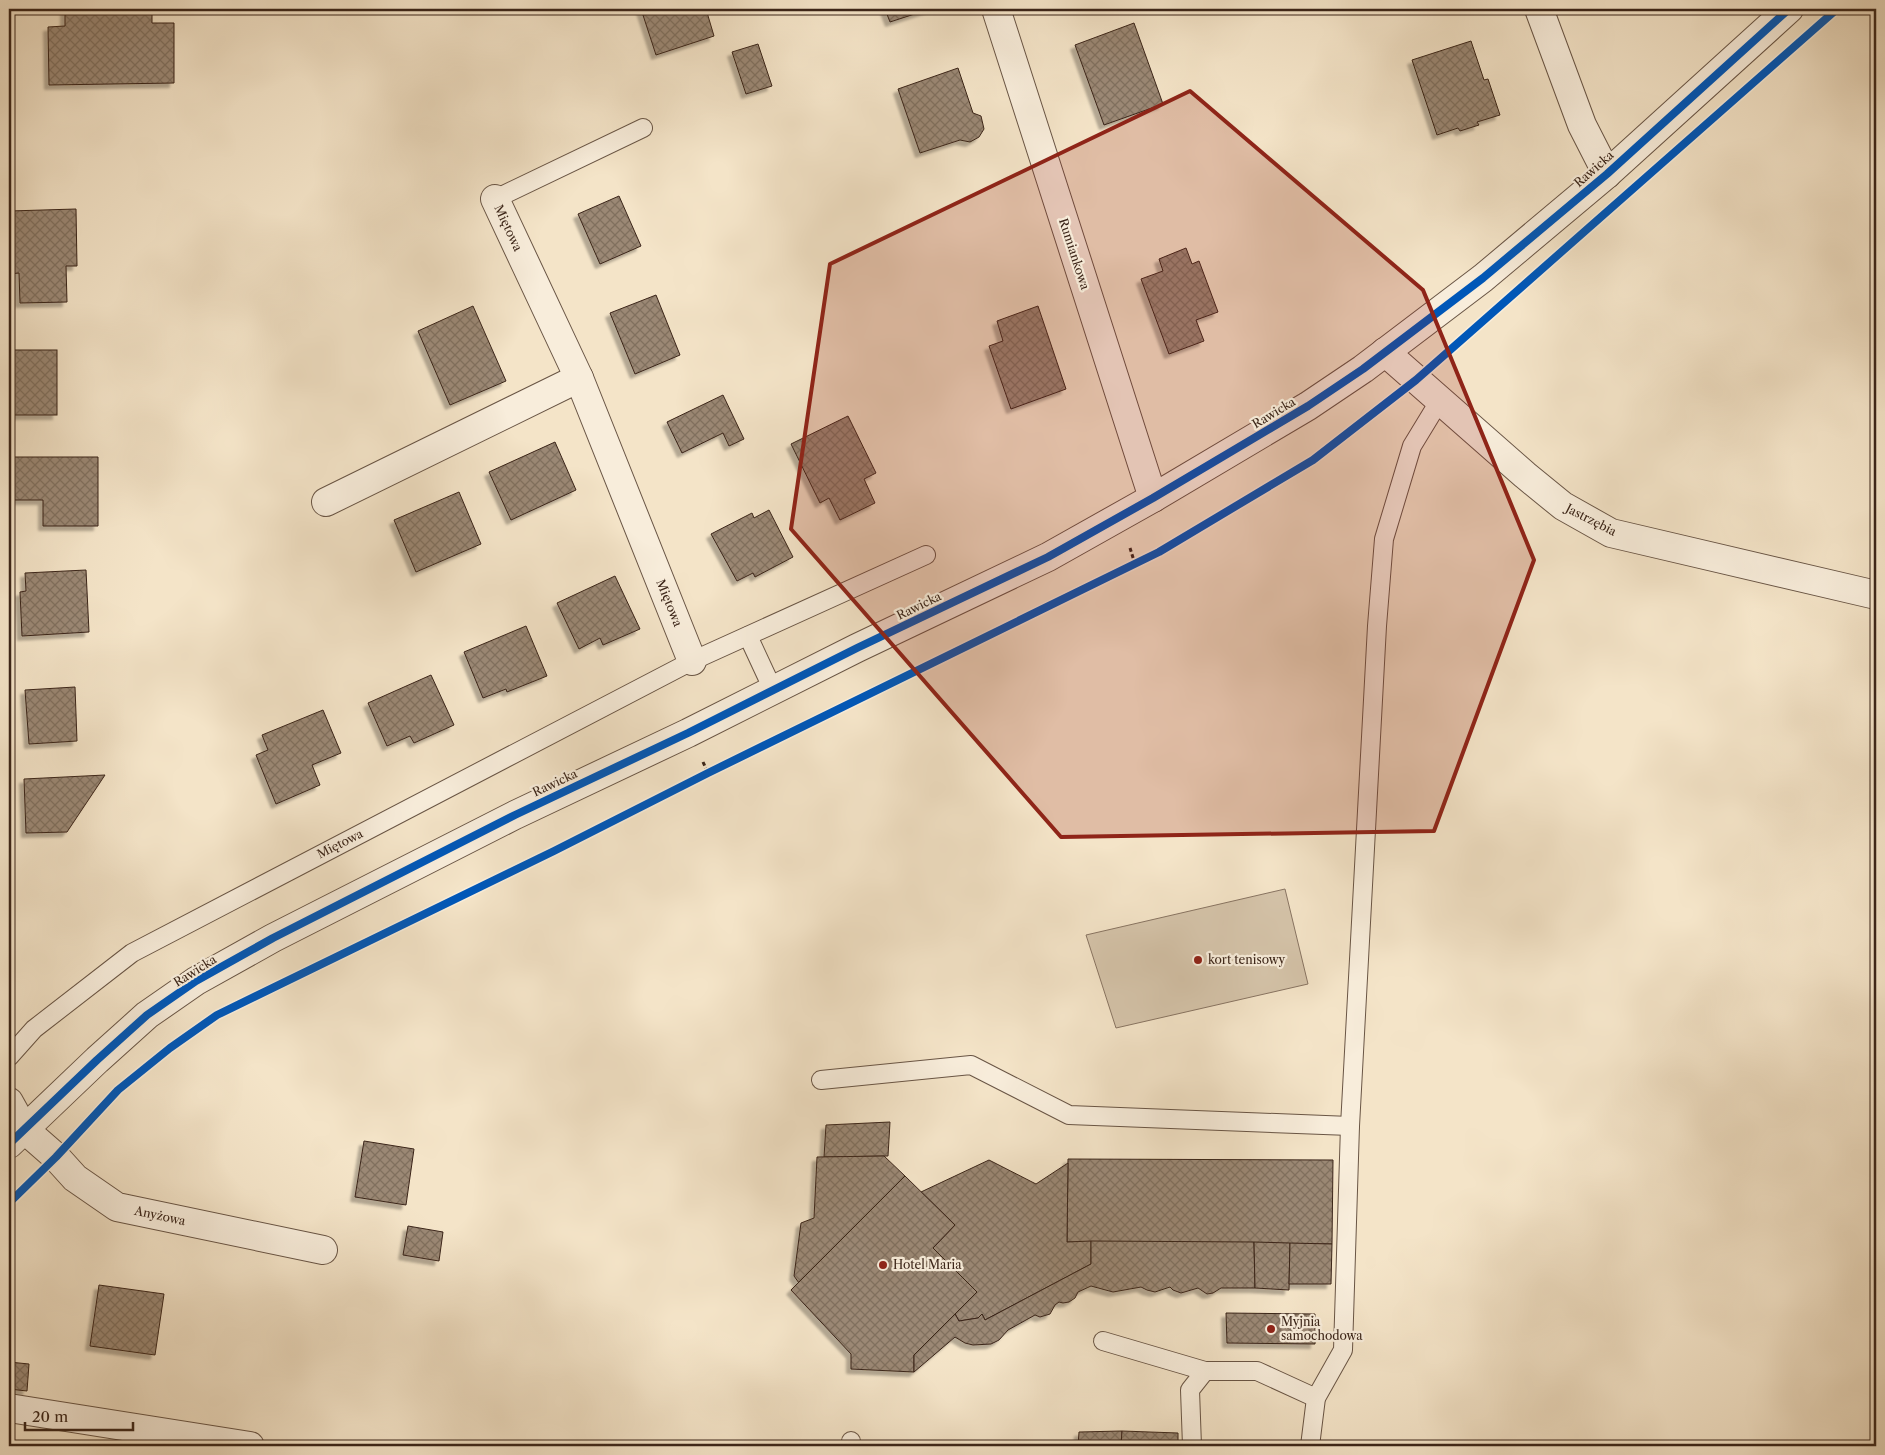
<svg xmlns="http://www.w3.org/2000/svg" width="1885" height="1455" font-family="'Libre Caslon Text',serif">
<defs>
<pattern id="building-cross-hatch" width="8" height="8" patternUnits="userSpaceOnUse" patternTransform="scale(1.25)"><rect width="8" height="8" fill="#9b8874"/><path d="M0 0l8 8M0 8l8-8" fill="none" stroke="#806f5e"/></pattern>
<filter id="shadow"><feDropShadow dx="-4.5" dy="4.5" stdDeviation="1" flood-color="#0004"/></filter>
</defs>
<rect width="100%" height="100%" fill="#f4e4c8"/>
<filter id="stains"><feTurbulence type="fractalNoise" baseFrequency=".004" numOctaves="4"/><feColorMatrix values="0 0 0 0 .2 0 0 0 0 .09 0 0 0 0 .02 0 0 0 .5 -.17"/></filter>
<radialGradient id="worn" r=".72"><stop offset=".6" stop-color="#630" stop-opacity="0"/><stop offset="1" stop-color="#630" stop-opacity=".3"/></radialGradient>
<path fill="#d5c4aa" stroke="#887462" d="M 1285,889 L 1308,984 L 1116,1028 L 1086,935 Z"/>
<g fill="url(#building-cross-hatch)" stroke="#3b2519" filter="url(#shadow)">
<path d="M 65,9 L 152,9 L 152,23 L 174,23 L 174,83 L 49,85 L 48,27 L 65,26 Z"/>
<path d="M 641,9 L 706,9 L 714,36 L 656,55 Z"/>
<path d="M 885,9 L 930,9 L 890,22 Z"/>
<path d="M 1134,23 L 1163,104 L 1104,125 L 1075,45 Z"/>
<path d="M 1471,41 L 1484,80 L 1488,79 L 1500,115 L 1477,122 L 1479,125 L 1460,131 L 1458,128 L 1437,135 L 1412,60 Z"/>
<path d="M 758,44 L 772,86 L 746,94 L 732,52 Z"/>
<path d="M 958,68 L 973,113 L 981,116 L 984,129 L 979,137 L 970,142 L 960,140 L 920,153 L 898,89 Z"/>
<path d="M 619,196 L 641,246 L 600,264 L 578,214 Z"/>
<path d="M 76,209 L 77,266 L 66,266 L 67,302 L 20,303 L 19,273 L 9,274 L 9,211 Z"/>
<path d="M 1186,248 L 1192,264 L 1199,261 L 1218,312 L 1196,320 L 1204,341 L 1169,354 L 1141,279 L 1163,271 L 1159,259 Z"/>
<path d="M 656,295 L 680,355 L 635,374 L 610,313 Z"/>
<path d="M 473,306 L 506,381 L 450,405 L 418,331 Z"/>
<path d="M 1038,306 L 1066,389 L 1011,409 L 989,346 L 1003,341 L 997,321 Z"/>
<rect x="12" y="350" width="45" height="65"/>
<path d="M 723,395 L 744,439 L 729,446 L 723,433 L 682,453 L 667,422 Z"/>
<path d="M 848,416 L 876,473 L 864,479 L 875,503 L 840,520 L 829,498 L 820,503 L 791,444 Z"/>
<path d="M 555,442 L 576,490 L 511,520 L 489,472 Z"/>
<path d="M 9,457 L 98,457 L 98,526 L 43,526 L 43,500 L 10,500 Z"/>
<path d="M 459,492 L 481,544 L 416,572 L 394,520 Z"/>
<path d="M 769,510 L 793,557 L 755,577 L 753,573 L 737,581 L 711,534 L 752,513 L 754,518 Z"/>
<path d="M 86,570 L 89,632 L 22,636 L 20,592 L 26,591 L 25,573 Z"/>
<path d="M 615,576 L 640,629 L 603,645 L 600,638 L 579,649 L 557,603 Z"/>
<path d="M 526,626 L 547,676 L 507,692 L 506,689 L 483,698 L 464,652 Z"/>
<path d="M 431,675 L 454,725 L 414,743 L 410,736 L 387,746 L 368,703 Z"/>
<path d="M 75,687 L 77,741 L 29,744 L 25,690 Z"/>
<path d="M 323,710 L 341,753 L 312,765 L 320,785 L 276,804 L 256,755 L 268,750 L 262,735 Z"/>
<path d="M 105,775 L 67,832 L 26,833 L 24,779 Z"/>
<path d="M 890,1122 L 888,1156 L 824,1157 L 826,1125 Z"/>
<path d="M 364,1141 L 414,1149 L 406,1205 L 355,1197 Z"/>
<path d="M 884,1156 L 905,1176 L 799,1283 L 794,1276 L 801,1223 L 814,1218 L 817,1157 Z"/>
<path d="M 1068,1159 L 1333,1160 L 1332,1244 L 1067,1242 Z"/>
<path d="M 989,1160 L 1036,1184 L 1068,1163 L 1067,1242 L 1091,1241 L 1091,1264 L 985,1320 L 982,1314 L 978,1318 L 959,1321 L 955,1314 L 977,1292 L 933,1248 L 955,1225 L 921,1192 Z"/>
<path d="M 905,1176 L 955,1225 L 933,1248 L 977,1292 L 914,1355 L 914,1372 L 851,1369 L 851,1354 L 791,1290 Z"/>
<path d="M 408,1226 L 443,1232 L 439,1261 L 403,1255 Z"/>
<path d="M 1091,1241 L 1254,1242 L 1255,1288 L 1221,1288 L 1213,1293 L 1207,1294 L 1198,1288 L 1181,1293 L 1173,1290 L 1170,1287 L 1155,1292 L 1147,1290 L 1141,1287 L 1113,1292 L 1091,1286 L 1078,1292 L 1075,1298 L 1069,1302 L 1063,1303 L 1059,1302 L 1055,1305 L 1050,1314 L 1040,1317 L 1035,1315 L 1008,1330 L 999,1340 L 991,1344 L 973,1345 L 965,1343 L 955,1337 L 914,1372 L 914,1355 L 955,1314 L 959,1321 L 978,1318 L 982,1314 L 985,1320 L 1091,1264 Z"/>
<path d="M 1254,1242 L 1290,1243 L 1289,1290 L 1255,1288 Z"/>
<path d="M 1290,1243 L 1332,1244 L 1331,1284 L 1289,1284 Z"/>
<path d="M 99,1285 L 164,1294 L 155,1355 L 90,1346 Z"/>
<path d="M 1226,1313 L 1315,1314 L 1315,1344 L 1227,1343 Z"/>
<path d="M 9,1362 L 29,1364 L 27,1391 L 9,1389 Z"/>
<path d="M 1122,1431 L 1121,1446 L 1078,1446 L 1079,1432 Z"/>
<path d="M 1122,1431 L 1178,1433 L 1178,1446 L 1121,1446 Z"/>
</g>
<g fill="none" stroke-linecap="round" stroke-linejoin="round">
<defs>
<g id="service">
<path d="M 495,199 L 643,128"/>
<path d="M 748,636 L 774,692"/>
<path d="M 9,1057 L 34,1029 L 132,953 L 692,661 L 926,555"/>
<path d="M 821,1080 L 971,1065 L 1069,1115 L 1350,1126"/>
<path d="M 1103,1341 L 1205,1371"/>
<path d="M 851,1446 L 851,1441"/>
<path d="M 1192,1446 L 1190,1390 L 1205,1371 L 1257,1371 L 1316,1398"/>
<path d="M 1310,1446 L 1316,1398 L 1343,1350 L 1350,1126 L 1377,626 L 1384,539 L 1412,446 L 1440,400"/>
</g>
<g id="minor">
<path d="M 996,9 L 1153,498"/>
<path d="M 1539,9 L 1582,125 L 1607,174"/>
<path d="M 495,199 L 579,378 L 692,661"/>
<path d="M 1385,352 L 1525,475 L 1563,506 L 1611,533 L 1876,595"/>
<path d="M 326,502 L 579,378"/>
<path d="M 9,1102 L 24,1129 L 56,1157 L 75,1178 L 117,1207 L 323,1250"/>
<path d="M 9,1144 L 97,1060 L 147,1015 L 196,981 L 273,938 L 515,815 L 688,733 L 857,648 L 1048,557 L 1153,498 L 1308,406 L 1363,369 L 1483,278 L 1607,174 L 1789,9"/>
<path d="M 9,1408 L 250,1446"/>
</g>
</defs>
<use href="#service" stroke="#695545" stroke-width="20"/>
<use href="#minor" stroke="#695545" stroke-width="30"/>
<g stroke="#3b2519" stroke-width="3" stroke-dasharray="4 2.5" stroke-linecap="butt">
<path d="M 1819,25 L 1837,9"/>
<path d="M 1440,359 L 1469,333"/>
<path d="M 1130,548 L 1135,564"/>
<path d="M 703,762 L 708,773"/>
<path d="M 78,1133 L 118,1090 L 170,1048 L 217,1015 L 554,851 L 708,773 L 1159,552 L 1313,460 L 1391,399"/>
<path d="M 9,1203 L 33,1179"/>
</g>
<use href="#service" stroke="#f8eddb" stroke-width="18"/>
<use href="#minor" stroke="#f8eddb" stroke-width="28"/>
<defs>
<g id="cycleway">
<path d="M 9,1144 L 97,1060 L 147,1015 L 196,981 L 273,938 L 515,815 L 688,733 L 857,648 L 1048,557 L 1153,498 L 1308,406 L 1363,369 L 1483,278 L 1607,174 L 1789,9"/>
<path d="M 9,1203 L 56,1157 L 118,1090 L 170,1048 L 217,1015 L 554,851 L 708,773 L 1159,552 L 1313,460 L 1416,380 L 1837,9"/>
</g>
</defs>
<use href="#cycleway" stroke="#f8eddb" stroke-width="11"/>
<use href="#cycleway" stroke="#0057b8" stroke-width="8"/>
</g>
<path fill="#8f2418" fill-opacity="0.2" stroke="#8f2418" stroke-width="4" stroke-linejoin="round" d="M 1190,91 L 1423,290 L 1534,560 L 1434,831 L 1061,837 L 791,529 L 830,264 Z"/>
<g fill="#8f2418" stroke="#f8eddb" stroke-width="2">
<circle cx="1198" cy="960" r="5"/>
<circle cx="883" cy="1265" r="5"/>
<circle cx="1271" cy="1329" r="5"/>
</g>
<g text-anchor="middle" stroke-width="4.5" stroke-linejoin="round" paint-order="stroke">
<g font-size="12" fill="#3b2519" stroke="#f8eddb">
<text transform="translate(1594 169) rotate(-41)" y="4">Rawicka</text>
<text transform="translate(508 228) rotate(65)" y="4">Miętowa</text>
<text transform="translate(1074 254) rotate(72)" y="4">Rumiankowa</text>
<text transform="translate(1274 413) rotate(-31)" y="4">Rawicka</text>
<text transform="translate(1591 520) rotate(27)" y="4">Jastrzębia</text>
<text transform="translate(669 603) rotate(68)" y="4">Miętowa</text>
<text transform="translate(919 606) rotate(-26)" y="4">Rawicka</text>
<text transform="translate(555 783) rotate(-25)" y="4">Rawicka</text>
<text transform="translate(340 844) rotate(-27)" y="4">Miętowa</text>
<text transform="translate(195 971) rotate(-32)" y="4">Rawicka</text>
<text transform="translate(160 1216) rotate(12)" y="4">Anyżowa</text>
</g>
<g font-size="12" fill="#3b2519" stroke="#f8eddb" text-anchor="start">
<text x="1208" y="964">kort tenisowy</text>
<text x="893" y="1269">Hotel Maria</text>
<text x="1281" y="1326">Myjnia<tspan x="1281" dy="14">samochodowa</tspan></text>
</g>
</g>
<rect width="1885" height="1455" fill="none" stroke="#f4e4c8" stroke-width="30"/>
<rect x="10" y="10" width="1865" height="1435" fill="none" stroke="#3b2519" stroke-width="2.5"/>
<rect x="15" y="15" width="1855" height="1425" fill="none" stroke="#3b2519"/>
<path d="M25 1422v8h108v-8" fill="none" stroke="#3b2519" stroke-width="2.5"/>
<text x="32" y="1422" font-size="15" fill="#3b2519" stroke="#f8eddb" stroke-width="4" paint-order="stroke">20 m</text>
<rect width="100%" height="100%" filter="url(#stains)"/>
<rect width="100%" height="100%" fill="url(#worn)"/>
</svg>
